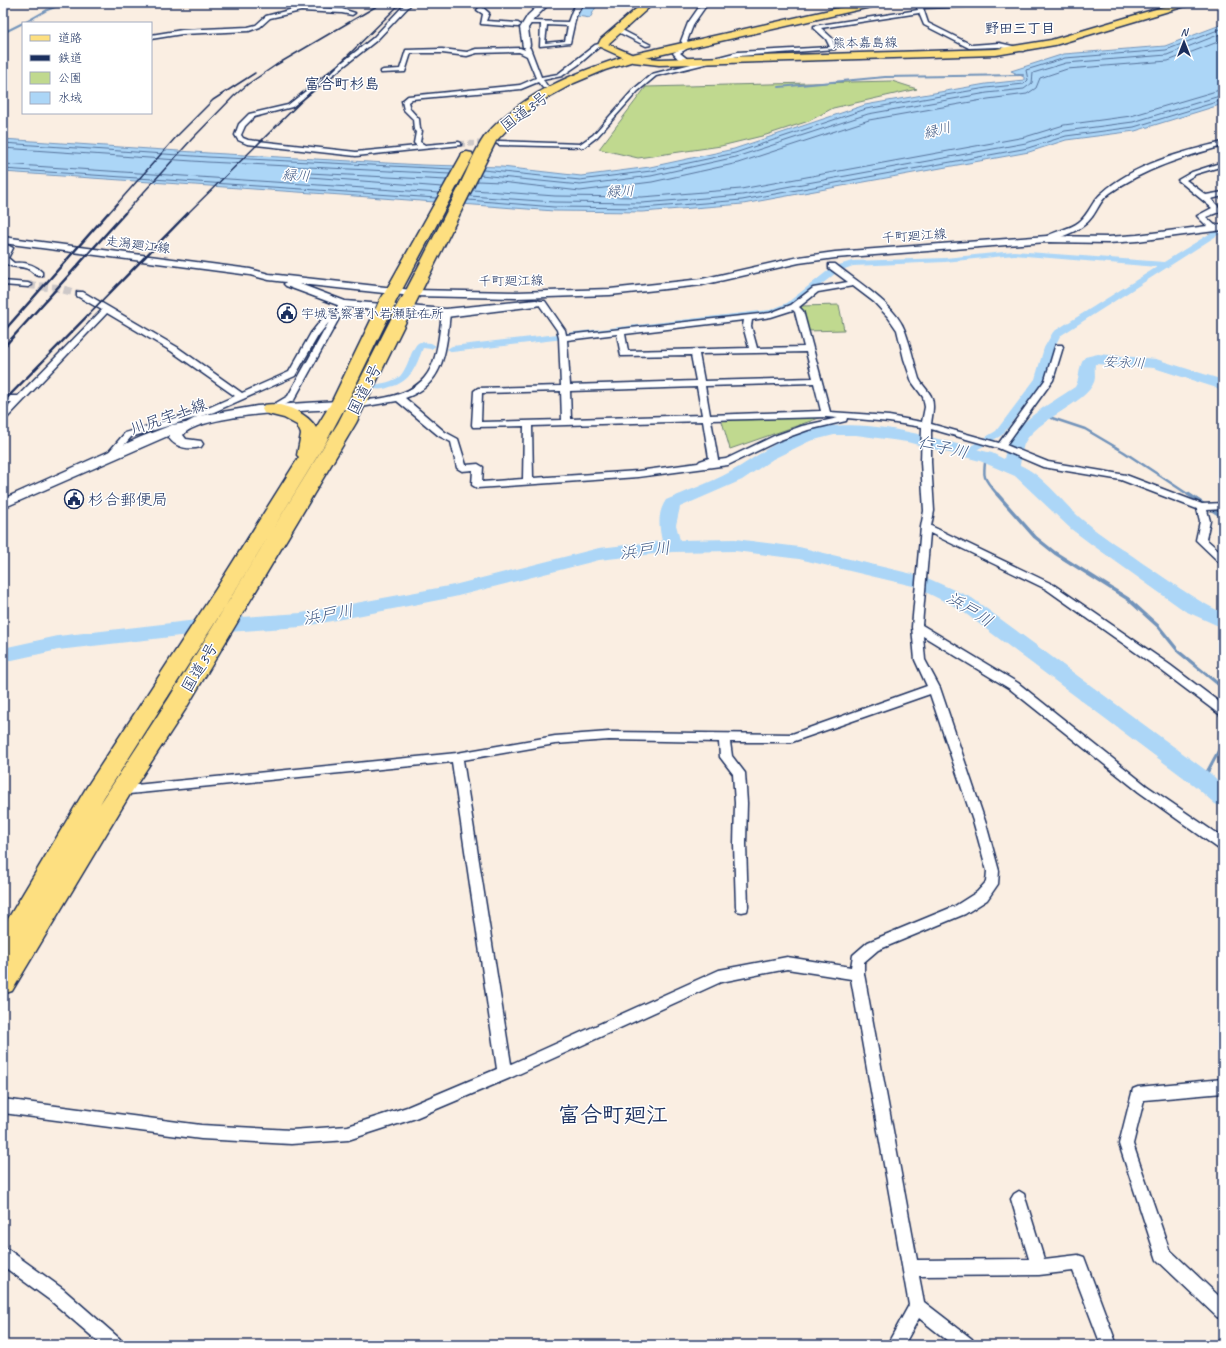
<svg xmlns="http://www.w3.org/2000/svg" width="1226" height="1348" font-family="Caveat,'Klee One',sans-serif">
<rect width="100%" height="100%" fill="#faeee2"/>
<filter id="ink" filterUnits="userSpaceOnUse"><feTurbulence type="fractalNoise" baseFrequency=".025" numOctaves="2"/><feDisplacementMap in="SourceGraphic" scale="8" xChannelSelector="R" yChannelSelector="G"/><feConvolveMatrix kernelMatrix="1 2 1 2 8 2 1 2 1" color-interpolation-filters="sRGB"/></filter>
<g filter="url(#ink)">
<g fill="#c0d98f" stroke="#6e8476">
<path d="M 892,81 L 917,89 L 833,108 L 809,121 L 766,135 L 721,146 L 638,158 L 599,149 L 646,87 Z"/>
<path d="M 839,305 L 844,330 L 808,331 L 801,306 Z"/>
<path d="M 828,415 L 730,449 L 721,418 Z"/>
</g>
<g fill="#acd6f7" stroke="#7293ba">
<path d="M 585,3 L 601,3 L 597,5 L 590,18 L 577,16 L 580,7 Z"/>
<path d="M 1223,24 L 1223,104 L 1135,131 L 1066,140 L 1029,152 L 743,204 L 642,212 L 554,211 L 342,195 L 3,172 L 3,139 L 208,153 L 422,165 L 502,167 L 581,176 L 650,167 L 734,149 L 865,105 L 986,84 L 1024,80 L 1024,77 L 1011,71 L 1064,54 L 1165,46 Z"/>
</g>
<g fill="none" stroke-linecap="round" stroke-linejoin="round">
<g stroke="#55729b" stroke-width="1">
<path d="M 3,143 L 208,157 L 452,169"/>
<path d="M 3,148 L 207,162 L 450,174"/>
<path d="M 3,164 L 439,193"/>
<path d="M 3,169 L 436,198"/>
<path d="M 483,170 L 580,180 L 651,171 L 735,153 L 866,109 L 986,88 L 1024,84 L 1028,80 L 1026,70 L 1065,58 L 1166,50 L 1223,28"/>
<path d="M 480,175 L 580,185 L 651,176 L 736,157 L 868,114 L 987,93 L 1024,89 L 1032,83 L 1033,73 L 1066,63 L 1167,55 L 1223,33"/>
<path d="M 477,181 L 501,182 L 580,191 L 652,182 L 738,163 L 869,120 L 988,99 L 1027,94 L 1036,88 L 1040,78 L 1067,69 L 1168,61 L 1223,40"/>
<path d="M 442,187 L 309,177 L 307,175 L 309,173 L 446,180"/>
<path d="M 473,190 L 555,196 L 642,197 L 741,189 L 1025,137 L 1064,125 L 1131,116 L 1223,89"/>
<path d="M 470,196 L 554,202 L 642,203 L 742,195 L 1026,143 L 1065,131 L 1133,122 L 1223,95"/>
<path d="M 468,200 L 554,207 L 642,208 L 742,200 L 1028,148 L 1066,136 L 1134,127 L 1223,100"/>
</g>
<g stroke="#7293ba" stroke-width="2">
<path d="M 24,23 L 47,10 L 66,3"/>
<path d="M 3,33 L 23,23"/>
<path d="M 779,87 L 885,77 L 1023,75"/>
</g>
<g stroke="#7293ba" stroke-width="2.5">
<path d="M 1046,416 L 1085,429 L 1124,452 L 1189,495"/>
<path d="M 986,457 C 982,478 984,479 998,495"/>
</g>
<g stroke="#7293ba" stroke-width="3.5">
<path d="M 997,494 L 1035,537 L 1055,553 L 1128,599 L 1159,627 L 1179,652 L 1223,688"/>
<path d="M 1188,494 L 1223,517"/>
<path d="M 1203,780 L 1223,743"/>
</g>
<g fill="#acd6f7" fill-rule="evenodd">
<path d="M 1214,231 L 1217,231 L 1221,233 L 1060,336 L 1054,348 L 1045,379 L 1002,435 L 968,455 L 963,452 L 964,450 L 996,431 L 1035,379 L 1044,348 L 1053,332 L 1157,267 L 1014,255 L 945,262 L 853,266 L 842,270 L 838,267 L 839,265 L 852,261 L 945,258 L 1014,251 L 1164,262 Z"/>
<path d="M 833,268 L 837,271 L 836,273 L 793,307 L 771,315 L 452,352 L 447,349 L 452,346 L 770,310 L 787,303 L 830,269 Z"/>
<path d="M 420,342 L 431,343 L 436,346 L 431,349 L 423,348 C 416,366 411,382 390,387 C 385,389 380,390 375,389 L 373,387 L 375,385 C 383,383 392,382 399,377 C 408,370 412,344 420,342 Z"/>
</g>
<path fill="#acd6f7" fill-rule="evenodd" d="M 1098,354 L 1156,359 L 1223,380 L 1223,390 L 1154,368 L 1095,364 C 1094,370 1096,377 1094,382 C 1086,404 1036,419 1024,444 C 1022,450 1021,459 1020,465 C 1045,476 1063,504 1084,521 C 1101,536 1122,548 1141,562 C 1168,580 1193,599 1223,613 L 1223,628 L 1185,611 L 1091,544 L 1071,529 L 1015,476 L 980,461 L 907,442 L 856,435 L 834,435 L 810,441 L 773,459 L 742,480 L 680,507 L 676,525 L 680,540 L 735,539 L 799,547 L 925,577 L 972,598 L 1211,774 L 1223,785 L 1223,807 L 1215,804 L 1195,786 L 958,608 L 913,586 L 799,559 L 735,551 L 672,552 L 599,560 L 454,597 L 301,627 L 197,634 L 58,650 L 3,662 L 3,648 L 58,636 L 197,620 L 301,613 L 454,585 L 599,548 L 662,541 C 659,527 657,513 666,500 C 687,491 710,483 730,472 C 753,460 773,442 798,433 C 860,412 932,438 992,453 L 1004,459 C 1005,454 1006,448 1008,443 C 1020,419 1053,402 1075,387 C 1081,377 1077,368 1085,357 Z"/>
<path stroke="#cdc8c8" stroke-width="6" stroke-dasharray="6 3" stroke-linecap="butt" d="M 459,144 L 499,143"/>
<path stroke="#cdc8c8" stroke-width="8" stroke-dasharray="8 4" stroke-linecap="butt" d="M 28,285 L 58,288 L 80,294"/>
<defs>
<g id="street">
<path d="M 406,3 L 412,3 L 377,40 L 292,107 L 254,117 L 245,126 L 241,135 L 243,138 L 248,140 L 356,152 L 417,146 L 414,143 L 416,132 L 414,130 L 413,119 L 404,110 L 402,101 L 408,96 L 520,85 L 536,78 L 527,56 L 519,52 L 477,53 L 467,56 L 442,53 L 411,53 L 405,72 L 381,73 L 381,71 L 383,70 L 400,69 L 406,50 L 442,49 L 467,52 L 476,49 L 520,48 L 525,50 L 524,48 L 527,46 L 530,48 L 541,77 L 558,74 L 595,45 L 603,43 L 606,45 L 599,47 L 578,65 L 562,76 L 543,80 L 548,87 L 547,88 L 543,88 L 538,82 L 521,89 L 412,99 L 408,102 L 410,109 L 419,119 L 420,129 L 422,131 L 420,142 L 425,145 L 459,142 L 461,143 L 461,145 L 356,156 L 247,144 L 238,140 L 235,135 L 239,124 L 249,114 L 288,105 L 373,38 Z"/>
<path d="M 577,3 L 583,3 L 576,16 L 570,43 L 540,46 L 541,24 L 528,24 L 525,22 L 526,21 L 568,22 L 572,11 ZM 547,25 L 568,26 L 565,41 L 545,43 Z"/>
<path d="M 702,3 L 708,3 L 694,23 L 687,41 L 691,46 L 680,53 L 690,61 C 684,65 677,58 673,53 L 685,46 L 681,41 L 688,23 Z"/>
<path d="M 915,3 L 921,4 L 1014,3 L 1011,5 L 923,8 L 928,23 L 972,45 L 999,43 L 1026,49 L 1023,51 L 999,47 L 969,48 L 924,25 L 919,13 L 821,28 L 832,38 L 835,49 L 738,56 L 656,76 L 638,91 L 597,137 L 584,147 L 499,145 L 496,143 L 499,141 L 580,144 L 593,135 L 634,89 L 652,74 L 738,52 L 830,47 L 826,39 L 814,28 L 814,26 L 918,10 Z"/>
<path d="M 481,6 L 489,13 L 486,21 L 518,23 L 521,25 L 518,27 L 481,24 L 483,14 L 477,10 Z"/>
<path d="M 301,7 L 342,9 L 355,13 L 352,15 L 342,13 L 301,11 L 270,18 L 260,27 L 249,31 L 182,34 L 151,39 L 151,35 L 182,30 L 248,27 L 256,25 L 266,16 Z"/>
<path d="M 616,29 L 620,29 L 651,45 L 646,46 L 616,31 Z"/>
<path d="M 1223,142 L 1223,146 C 1183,157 1144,169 1110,193 C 1101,199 1098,209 1092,217 C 1082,231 1065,235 1050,241 L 1047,241 L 1043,239 C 1052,231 1069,230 1079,222 C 1089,214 1092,201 1102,193 C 1134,164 1182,152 1223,142 Z"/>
<path d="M 1223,162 L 1223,166 L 1196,174 L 1186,180 L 1206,195 L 1223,192 L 1223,196 L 1211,199 L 1220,208 L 1219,212 L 1206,217 L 1218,228 L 1214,230 L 1211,230 L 1197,216 L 1212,208 L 1178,180 L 1192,172 Z"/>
<path d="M 3,243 L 13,248 L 8,258 L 14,263 C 25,262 34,264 42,272 L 42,276 C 35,277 33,271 28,269 C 17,264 14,271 3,261 L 3,252 L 5,249 L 3,248 Z"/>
<path d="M 829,264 L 835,264 C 856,281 896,305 905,331 C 911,347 914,363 919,379 C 922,385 928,390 931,396 C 935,405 932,415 931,424 L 999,443 L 1045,380 L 1055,347 L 1056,345 L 1062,345 L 1063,347 L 1053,380 L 1006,445 L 1048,462 L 1126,475 L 1202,504 L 1223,503 L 1223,509 L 1207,510 L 1210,521 L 1206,539 L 1223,554 L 1223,563 L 1219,562 L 1196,540 L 1200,521 L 1197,509 L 1121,480 L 1043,467 L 998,448 L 931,429 L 931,462 L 934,511 L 931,526 L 1054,585 L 1170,665 L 1223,705 L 1223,715 L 1219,714 L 1162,671 L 1046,589 L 930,533 L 922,625 L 1018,683 L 1147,786 L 1223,838 L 1223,850 L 1219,849 L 1139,792 L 1010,689 L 923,636 L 925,660 L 940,688 L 986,824 L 999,871 L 998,884 L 987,900 L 965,914 L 878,950 L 864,962 L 864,974 L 917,1260 L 1029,1259 L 1011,1199 L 1014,1194 L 1019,1191 L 1024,1194 L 1044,1259 L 1078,1255 L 1084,1257 L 1117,1345 L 1101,1345 L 1073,1271 L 1039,1275 L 919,1276 L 924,1302 L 972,1339 L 974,1345 L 953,1345 L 919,1318 L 904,1345 L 887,1345 L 909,1305 L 851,979 L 787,969 L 721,982 L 510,1078 L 413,1119 L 348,1140 L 291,1144 L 201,1139 L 3,1113 L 3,1099 L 201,1125 L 291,1130 L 348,1126 L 407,1107 L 497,1069 L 452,762 L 119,795 L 115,793 L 113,790 L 115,787 L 457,753 L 555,736 L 609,732 L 792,734 L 927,686 L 915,660 L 912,627 L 921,527 L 924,511 L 921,462 L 922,427 L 889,422 L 847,418 L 846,421 L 808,430 L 780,440 L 728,465 L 638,477 L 477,488 L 472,485 L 473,470 L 462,471 L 457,468 L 451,442 L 439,436 L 397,401 L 355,408 L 351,405 C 356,400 370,400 377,399 C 435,391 436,362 442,313 L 443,311 L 449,311 L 450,313 C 446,349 445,385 405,398 L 445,432 L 458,439 L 466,465 L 478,464 L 483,467 L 482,482 L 523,479 L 524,426 L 473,427 L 472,425 L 474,391 L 478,388 L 561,386 L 559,338 L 557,330 L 538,303 L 539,301 L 545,301 L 565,330 L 566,335 L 770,313 L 791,305 L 813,288 L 848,282 L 829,268 ZM 853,286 L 874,302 L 888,317 L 897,330 L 904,359 L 912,382 L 923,397 L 925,407 L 922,422 L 889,416 L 830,412 L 803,311 L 799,307 L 818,292 ZM 793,310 L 795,312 L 804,347 L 757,348 L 751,326 L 752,320 L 771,317 ZM 744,320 L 743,326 L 749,348 L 628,351 L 625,334 ZM 617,334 L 621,356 L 691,355 L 696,381 L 570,385 L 567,340 ZM 806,352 L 813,378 L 704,381 L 699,354 ZM 814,383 L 821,411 L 710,415 L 705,386 ZM 697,387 L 702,415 L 571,419 L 570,391 ZM 561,391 L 562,420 L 481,422 L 482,393 ZM 826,417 L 838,418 L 802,426 L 774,436 L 726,459 L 718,460 L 711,420 ZM 703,421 L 709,458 L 700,461 L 698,463 L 638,471 L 533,478 L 532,426 ZM 930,694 L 974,824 L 987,871 L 986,882 L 977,892 L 955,906 L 868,942 L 853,955 L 851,967 L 787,957 L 719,970 L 511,1064 L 463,760 L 555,744 L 609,740 L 719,742 L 720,757 L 733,774 L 735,803 L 734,844 L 736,907 L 737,911 L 742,912 L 747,911 L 748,907 L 746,844 L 747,803 L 745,773 L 732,756 L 730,742 L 792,742 Z"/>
<path d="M 3,281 L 28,283 L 32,285 L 28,287 L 3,285 Z"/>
<path d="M 77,292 L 83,292 L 177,347 L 242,393 L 289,372 L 311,333 L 323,318 L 333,314 L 340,302 L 343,302 L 347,304 L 294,400 L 273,411 L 270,412 L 266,409 L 288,396 L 329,322 L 318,336 L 295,376 L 214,412 L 131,437 L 114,457 L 111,458 L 106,455 L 125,433 L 208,408 L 235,396 L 171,351 L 107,313 L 6,419 L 3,420 L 3,412 L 13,402 L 3,402 L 3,396 L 18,396 L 102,310 L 77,296 Z"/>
<path d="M 1223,1079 L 1223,1093 L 1144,1100 L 1133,1144 L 1169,1249 L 1223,1300 L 1223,1319 L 1217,1317 L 1157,1260 L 1155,1254 L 1119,1144 L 1133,1089 L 1138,1087 Z"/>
<path d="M 3,1248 L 9,1250 L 63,1289 L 120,1339 L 122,1345 L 102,1345 L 51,1301 L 3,1266 Z"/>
</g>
<g id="secondary">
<path d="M 541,3 L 550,3 L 534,19 L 528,28 L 530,45 L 529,47 L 523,47 L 520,28 L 528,15 Z"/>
<path d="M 1223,224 L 1223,230 L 1137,241 L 1108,243 L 1047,242 L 835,258 L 799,263 L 702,285 L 610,295 L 517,298 L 412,296 L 300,284 L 345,301 L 446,309 L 536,300 L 540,301 L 542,303 L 540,305 L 536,306 L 446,317 L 343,307 L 286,286 L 284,284 L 286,282 L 269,280 L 250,275 L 3,243 L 3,237 L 250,269 L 269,274 L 412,290 L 517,292 L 610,289 L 702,279 L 799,257 L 835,252 L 1047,236 L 1108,237 L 1137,235 Z"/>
<path d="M 338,401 L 360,402 L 361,405 L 360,408 L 355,409 C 325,409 200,413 183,435 L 186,439 L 201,441 L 203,444 L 201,447 C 189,450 176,448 169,438 L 170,435 L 3,508 L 3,499 L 141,437 L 172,425 L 186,423 L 199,416 L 257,406 Z"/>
</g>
<path id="primary" d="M 643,3 L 654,3 L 608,44 L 638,57 L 659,59 L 996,49 L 1051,40 L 1176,3 L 1191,3 L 1189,5 L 1055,45 L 996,55 L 659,65 L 633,62 L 600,47 L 598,45 L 601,39 Z"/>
<g id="highway">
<path d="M 861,3 L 880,3 L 875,6 L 637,60 L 605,70 L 574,83 L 545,99 L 518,118 L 496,141 L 415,304 L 412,307 L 407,309 L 402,307 L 399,304 C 420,264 440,225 460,185 C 467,171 476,148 485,136 C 522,93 576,72 629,55 Z"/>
<path d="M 467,152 L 472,153 L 473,156 L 395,303 L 392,306 L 387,308 L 382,306 L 379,303 L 461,156 L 462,153 Z"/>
<path d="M 383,307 L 388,309 L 391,312 L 346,405 L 326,442 L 230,599 L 104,797 L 100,804 L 169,698 L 338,423 L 394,313 L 397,310 L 402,308 L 407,310 L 410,313 L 356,423 L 185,710 L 129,796 L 12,991 L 3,994 L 3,927 L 88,785 L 216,589 L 299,457 L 297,455 L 301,434 L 297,425 L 284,418 L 264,413 L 262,409 L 264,405 C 281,401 308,413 316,428 L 330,405 L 375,312 L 378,309 Z"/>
</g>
</defs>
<use href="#street" stroke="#1b2f5e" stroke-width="3"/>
<use href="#secondary" stroke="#1b2f5e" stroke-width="3"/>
<use href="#primary" stroke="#1b2f5e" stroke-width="3"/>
<use href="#highway" stroke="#1b2f5e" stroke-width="3"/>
<use href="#street" fill="#fff" fill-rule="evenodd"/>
<use href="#secondary" fill="#fff" fill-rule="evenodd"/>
<use href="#primary" fill="#fddf80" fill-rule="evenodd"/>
<use href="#highway" fill="#fddf80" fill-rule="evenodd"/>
<g stroke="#1b2f5e" stroke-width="1.5">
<path d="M 108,214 L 177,136 L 213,100 L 255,73"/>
<path d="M 124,214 L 192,139 L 234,96 L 248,84 L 276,65 L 382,3"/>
<path d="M 187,214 L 401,3"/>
</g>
<g stroke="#1b2f5e" stroke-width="2.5">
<path d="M 3,332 L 108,213"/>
<path d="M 3,348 L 125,213"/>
<path d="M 3,402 L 188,213"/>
</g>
<defs>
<g id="highway-bridge">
<path d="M 383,312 L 387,303"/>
<path d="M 402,313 L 407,304"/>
</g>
</defs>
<use href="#highway-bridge" stroke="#1b2f5e" stroke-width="18" stroke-linecap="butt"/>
<use href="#highway-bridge" stroke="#fddf80" stroke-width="16"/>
</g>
</g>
<defs>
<symbol id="civic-ring" viewBox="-11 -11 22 22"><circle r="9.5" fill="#fff" stroke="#1b2f5e" stroke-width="1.5"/><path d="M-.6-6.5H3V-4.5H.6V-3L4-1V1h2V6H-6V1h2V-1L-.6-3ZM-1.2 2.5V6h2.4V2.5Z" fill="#1b2f5e"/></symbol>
</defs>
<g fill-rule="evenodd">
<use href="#civic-ring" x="276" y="302" width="22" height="22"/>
<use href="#civic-ring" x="63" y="488" width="22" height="22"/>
</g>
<g text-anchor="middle" stroke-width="3" stroke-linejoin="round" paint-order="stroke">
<g font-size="13" fill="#1b2f5e" stroke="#fff">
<text transform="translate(865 42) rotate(-1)" y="5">熊本嘉島線</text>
<text transform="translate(914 235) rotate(-4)" y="5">千町廻江線</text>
<text transform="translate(138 244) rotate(7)" y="5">走潟廻江線</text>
<text transform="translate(511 280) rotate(-1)" y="5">千町廻江線</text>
</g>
<g font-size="13" fill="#1b2f5e" stroke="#fff" text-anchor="start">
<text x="301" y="318">宇城警察署小岩瀬駐在所</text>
</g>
<g font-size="14" font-weight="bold" fill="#1b2f5e" stroke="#fff">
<text x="1020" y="33">野田三丁目</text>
</g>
<g font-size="14" font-style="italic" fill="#3f5984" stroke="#fff">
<text transform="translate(937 130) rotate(-14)" y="5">緑川</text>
<text transform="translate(296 175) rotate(4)" y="5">緑川</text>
<text transform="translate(620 191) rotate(-2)" y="5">緑川</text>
<text transform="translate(1124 362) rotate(3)" y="5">安永川</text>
</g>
<g font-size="15" font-weight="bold" fill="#1b2f5e" stroke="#fff">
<text x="342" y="89">富合町杉島</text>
</g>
<g font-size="16" fill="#1b2f5e" stroke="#fff">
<text transform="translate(524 111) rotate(-37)" y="6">国道3号</text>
<text transform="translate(364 389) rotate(-63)" y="6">国道3号</text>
<text transform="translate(168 416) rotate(-19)" y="6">川尻宇土線</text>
<text transform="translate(199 667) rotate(-59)" y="6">国道3号</text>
</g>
<g font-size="16" fill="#1b2f5e" stroke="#fff" text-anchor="start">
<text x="88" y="505">杉合郵便局</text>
</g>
<g font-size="17" font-style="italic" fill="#3f5984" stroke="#fff">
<text transform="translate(943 447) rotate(13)" y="6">仁子川</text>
<text transform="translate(645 550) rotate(-6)" y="6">浜戸川</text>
<text transform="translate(970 609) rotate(32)" y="6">浜戸川</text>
<text transform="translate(328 614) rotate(-10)" y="6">浜戸川</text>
</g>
<g font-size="22" font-weight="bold" fill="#1b2f5e" stroke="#fff">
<text x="613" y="1122">富合町廻江</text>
</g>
</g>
<rect width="1226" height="1348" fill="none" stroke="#fff" stroke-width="16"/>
<rect x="8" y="8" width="1210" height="1332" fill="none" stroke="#1b2f5e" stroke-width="1.5" filter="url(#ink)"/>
<rect x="22" y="22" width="130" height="92" fill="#ffffff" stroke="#a4acbf"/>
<rect x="30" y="35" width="20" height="6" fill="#fddf80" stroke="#a4acbf"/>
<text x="58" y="42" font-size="12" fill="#1b2f5e">道路</text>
<rect x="30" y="55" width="20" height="6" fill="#1b2f5e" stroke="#a4acbf"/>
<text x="58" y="62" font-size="12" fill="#1b2f5e">鉄道</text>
<rect x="30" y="72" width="20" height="12" fill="#c0d98f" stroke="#a4acbf"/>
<text x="58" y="82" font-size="12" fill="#1b2f5e">公園</text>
<rect x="30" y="92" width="20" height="12" fill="#acd6f7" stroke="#a4acbf"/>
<text x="58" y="102" font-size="12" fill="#1b2f5e">水域</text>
<g transform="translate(1184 42)" stroke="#ffffff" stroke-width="3" paint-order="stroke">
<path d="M0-3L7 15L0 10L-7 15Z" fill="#1b2f5e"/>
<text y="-6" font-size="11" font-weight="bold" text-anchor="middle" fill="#1b2f5e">N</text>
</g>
</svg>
